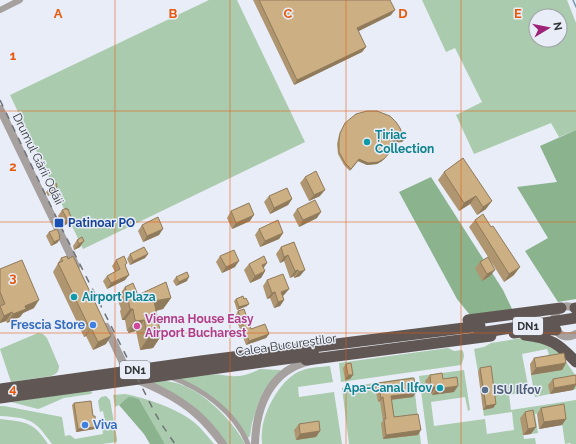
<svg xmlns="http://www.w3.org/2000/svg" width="576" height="444" font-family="Raleway,sans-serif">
<rect width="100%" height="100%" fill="#e8edf7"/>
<g fill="#aacbad" fill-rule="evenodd">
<path d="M 209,0 L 237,0 L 305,142 L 83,249 L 10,95 Z"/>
<path d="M 422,0 L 567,0 L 576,23 L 576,130 L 559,137 L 551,123 L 474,154 L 456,115 L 482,102 L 455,48 L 446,52 ZM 536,16 L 560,16 L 560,40 L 536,40 Z"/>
<path d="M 38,333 L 43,334 L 47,338 L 59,366 C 59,372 56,374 51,376 L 11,382 L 0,349 Z"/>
<path d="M 522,338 L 538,341 L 559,352 L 576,376 L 576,389 L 573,390 L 571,381 L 549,385 L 550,394 L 535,397 L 531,375 L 561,370 L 551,361 L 547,349 L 522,354 L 529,391 L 509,395 L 511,410 L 576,400 L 576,444 L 571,444 L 570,443 L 565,444 L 560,410 L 535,414 L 538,433 L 531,434 L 529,417 L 521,418 L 524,439 L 535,438 L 536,444 L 428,444 L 419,376 L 464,370 L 470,410 L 468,411 L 465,397 L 431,402 L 434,426 L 485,419 L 487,434 L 514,430 L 512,412 L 484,416 L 483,410 L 493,408 L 488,371 L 478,372 L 474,349 L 484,347 L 491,343 Z"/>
<path d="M 448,348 L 454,351 L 462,350 C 466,355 463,360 461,365 L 341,382 L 339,363 Z"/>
<path d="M 330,366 L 333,382 L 298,387 L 299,397 L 334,392 L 342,444 L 262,444 C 262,440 261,436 262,432 C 263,411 282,376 303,370 C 311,367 322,367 330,366 Z"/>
<path d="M 260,369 L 280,370 L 281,371 L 263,393 L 258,404 L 252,423 L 250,436 L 248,438 L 247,438 L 216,401 L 176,378 C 187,377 197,375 208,375 C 215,374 222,375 230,376 C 240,377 250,374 260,369 Z"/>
<path d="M 413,377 L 421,444 L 349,444 L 342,388 Z"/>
<path d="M 163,380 C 169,382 176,382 182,385 C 205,393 234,422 245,444 L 227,444 L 226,442 L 151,382 Z"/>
<path d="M 91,390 L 92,393 L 91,394 L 64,398 L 41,408 L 38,409 L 11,402 Z"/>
<path d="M 125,394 C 146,398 179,409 195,423 C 202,429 208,437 214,444 L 165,444 L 139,399 L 128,397 L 119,405 L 115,407 L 113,395 Z"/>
<path d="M 106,396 L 110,400 L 117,439 L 117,442 L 102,444 L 52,444 C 34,419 31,418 0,416 L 0,406 L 4,406 L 62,417 L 65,436 L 70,435 L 75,439 L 103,434 L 102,427 L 106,427 L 103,411 L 100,412 L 98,401 L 101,397 Z"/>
<path d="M 0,419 C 25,422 33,421 48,444 L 0,444 Z"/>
</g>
<g fill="#8ab38e">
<path d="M 576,130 L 576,299 L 558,302 L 525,251 L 548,238 L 517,187 L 557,182 L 540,146 Z"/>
<path d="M 431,177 L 503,290 L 513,311 L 470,315 L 457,299 L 399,192 Z"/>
<path d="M 128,397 L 131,397 L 139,399 L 165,444 L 150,444 L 144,434 L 119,405 Z"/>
</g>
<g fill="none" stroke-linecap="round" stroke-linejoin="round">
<path stroke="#7998b2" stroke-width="1.5" d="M 573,0 L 576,7"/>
<path stroke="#a6a09f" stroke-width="5" d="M 170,377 C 202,388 235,412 248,444"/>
<path stroke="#a6a09f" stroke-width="6" d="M 0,10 L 20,0"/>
<g stroke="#a6a09f" stroke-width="8">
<path d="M 0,109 L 76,266"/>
<path d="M 576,309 C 547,294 547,348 576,334"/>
<path d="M 106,327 L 127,371"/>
<path d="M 137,380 C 146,383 154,387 162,391 C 189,405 205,419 223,444"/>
<path d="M 255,444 C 256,406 271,369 311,361"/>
</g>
<g stroke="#605754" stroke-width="11">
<path d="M 575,308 L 576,308"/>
<path d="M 468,320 L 561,308"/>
<path d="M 514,333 L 542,329 L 556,330"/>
<path d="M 525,335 C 551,338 559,344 576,362"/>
<path d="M 306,360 L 491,336"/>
<path d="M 0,389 L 201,361 L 480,326"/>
<path d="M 0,398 L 314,355"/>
</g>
<path stroke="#707378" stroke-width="1.5" stroke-dasharray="7 7" stroke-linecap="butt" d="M 0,100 L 59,223 L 153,409 L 160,422 L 175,444"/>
<path stroke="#605754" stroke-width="11" d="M 479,333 L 576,318"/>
</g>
<g fill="#af9670">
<path d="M 253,0 L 390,0 L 391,15 L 358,31 L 366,47 L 362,52 L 294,85 Z"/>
<path d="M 345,123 L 404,140 L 402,142 L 391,143 L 382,161 L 377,164 L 367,165 L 358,161 L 350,171 L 344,165 L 338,154 L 337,144 L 339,135 Z"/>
<path d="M 463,158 L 486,209 L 477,215 L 470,204 L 459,211 L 438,180 L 444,172 Z"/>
<path d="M 305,177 L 320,196 L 309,201 L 300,183 Z"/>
<path d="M 56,183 L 53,193 L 48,196 L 46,192 L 51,186 Z"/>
<path d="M 269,196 L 292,199 L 288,205 L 270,214 L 264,202 Z"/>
<path d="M 297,209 L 317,218 L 299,227 L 293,215 Z"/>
<path d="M 62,210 L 71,217 L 67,224 L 63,226 L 58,216 Z"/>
<path d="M 231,211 L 250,221 L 232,229 L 227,218 Z"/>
<path d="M 475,220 L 514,275 L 504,282 L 469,227 Z"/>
<path d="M 142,225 L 159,235 L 143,242 L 138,231 Z"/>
<path d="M 259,229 L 283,233 L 279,239 L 260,247 L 255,235 Z"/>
<path d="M 49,232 L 60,236 L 59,237 L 60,239 L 57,243 L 51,246 L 46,236 Z"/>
<path d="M 82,237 L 80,247 L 74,250 L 73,246 L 77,240 Z"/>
<path d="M 294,242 L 300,276 L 294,278 L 294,276 L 290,278 L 284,261 L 280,263 L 276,254 L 281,247 Z"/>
<path d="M 130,254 L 148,254 L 145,258 L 130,265 L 127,259 Z"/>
<path d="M 220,256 L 235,267 L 222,273 L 216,262 Z"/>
<path d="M 61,258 L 106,344 L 93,350 L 86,336 L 84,337 L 53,272 Z"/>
<path d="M 116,260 L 127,263 L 125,266 L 129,275 L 125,280 L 107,289 L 103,281 L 107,276 L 115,272 L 112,266 Z"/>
<path d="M 480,262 L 490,276 L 482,281 L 475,268 Z"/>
<path d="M 249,264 L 265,271 L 261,278 L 250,283 L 244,270 Z"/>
<path d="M 0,269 L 34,308 L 23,313 L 20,317 L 7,323 L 6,321 L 0,323 Z"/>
<path d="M 176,277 L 187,281 L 176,286 L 173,281 Z"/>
<path d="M 267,280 L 289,289 L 284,295 L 283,296 L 284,300 L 280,306 L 274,308 L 270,298 L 267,299 L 263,286 Z"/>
<path d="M 125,287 L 138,295 L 171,298 L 163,309 L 156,311 L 161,336 L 153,348 L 140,350 L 136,331 L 128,333 L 128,331 L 127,331 L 125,320 L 122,320 L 120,311 L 121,309 L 117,298 Z"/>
<path d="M 236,299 L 247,306 L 237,310 L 234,301 Z"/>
<path d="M 238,311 L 251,329 L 269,334 L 266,338 L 246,345 L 235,316 Z"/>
<path d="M 534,358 L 566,363 L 562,370 L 531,375 L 530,364 Z"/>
<path d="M 346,364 L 353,375 L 350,379 L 345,380 L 343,368 Z"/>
<path d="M 480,368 L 496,404 L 493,408 L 483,410 L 478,372 Z"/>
<path d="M 430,375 L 443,379 L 454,392 L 432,395 L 432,393 L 427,394 L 425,381 Z"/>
<path d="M 576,378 L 576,385 L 573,390 L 550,394 L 548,385 L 553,379 Z"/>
<path d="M 378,383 L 413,397 L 391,400 L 394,417 L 418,435 L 383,439 L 381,423 L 383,421 L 380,401 L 378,402 L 375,387 Z"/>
<path d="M 74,403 L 95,429 L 76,432 L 72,405 Z"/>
<path d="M 541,408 L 566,419 L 562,425 L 539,429 L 537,414 Z"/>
<path d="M 525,412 L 531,434 L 523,435 L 520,418 Z"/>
<path d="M 299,424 L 320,431 L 316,437 L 296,440 L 294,430 Z"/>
</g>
<g fill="#8f7a5b">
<path d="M 395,10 L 391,15 L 353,34 L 357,28 Z"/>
<path d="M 366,47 L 362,52 L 294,85 L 297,80 Z"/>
<path d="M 404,140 L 402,142 L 390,143 L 391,141 Z"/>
<path d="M 390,152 L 382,161 L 377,164 L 367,165 L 358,161 L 350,171 L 359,159 Z"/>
<path d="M 57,187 L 53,193 L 48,196 L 52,189 Z"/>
<path d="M 325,190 L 320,196 L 309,201 L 314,195 Z"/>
<path d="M 476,196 L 470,204 L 459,211 L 464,203 Z"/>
<path d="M 292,199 L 288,205 L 270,214 L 274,208 Z"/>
<path d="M 492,201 L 486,209 L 477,215 L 483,207 Z"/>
<path d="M 321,212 L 317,218 L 299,227 L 303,220 Z"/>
<path d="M 254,215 L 250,221 L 232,229 L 236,223 Z"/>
<path d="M 71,217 L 67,224 L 63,226 L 67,219 Z"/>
<path d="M 163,229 L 159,235 L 143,242 L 147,236 Z"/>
<path d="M 283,233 L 279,239 L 260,247 L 265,241 Z"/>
<path d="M 59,236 L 60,236 L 57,240 L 60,239 L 57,243 L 51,246 L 54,242 Z"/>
<path d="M 84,241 L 80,247 L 74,250 L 79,244 Z"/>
<path d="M 148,254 L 145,258 L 130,265 L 133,261 Z"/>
<path d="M 288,255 L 284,261 L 280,263 L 284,257 Z"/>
<path d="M 239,261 L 235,267 L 222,273 L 226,267 Z"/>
<path d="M 267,263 L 263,269 L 262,265 Z"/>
<path d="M 520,267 L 514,275 L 504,282 L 509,274 Z"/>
<path d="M 298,270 L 294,276 L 290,278 L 295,271 Z"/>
<path d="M 305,270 L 300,276 L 294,278 L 299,272 Z"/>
<path d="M 495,270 L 490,276 L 482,281 L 487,274 Z"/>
<path d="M 265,271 L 261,278 L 250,283 L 255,276 Z"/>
<path d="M 129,275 L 125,280 L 107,289 L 111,283 Z"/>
<path d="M 189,277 L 187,281 L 176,286 L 179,282 Z"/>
<path d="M 289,289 L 284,295 L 277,298 L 281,292 Z"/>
<path d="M 275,292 L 270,298 L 267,299 L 272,293 Z"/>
<path d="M 171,298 L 163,309 L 146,313 L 154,301 Z"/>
<path d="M 39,300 L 34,308 L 23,313 L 20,317 L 7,323 L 13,314 L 25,306 Z"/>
<path d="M 284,300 L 280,306 L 274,308 L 278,302 Z"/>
<path d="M 249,304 L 247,306 L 237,310 L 239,307 Z"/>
<path d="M 130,309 L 133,309 L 125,320 L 122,320 Z"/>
<path d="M 12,312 L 6,321 L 0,323 L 0,322 L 4,316 Z"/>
<path d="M 135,320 L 136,320 L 128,331 L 127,331 Z"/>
<path d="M 144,320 L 136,331 L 128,333 L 136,321 Z"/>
<path d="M 91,328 L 86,336 L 84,337 L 90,329 Z"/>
<path d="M 269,334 L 266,338 L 246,345 L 249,341 Z"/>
<path d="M 111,336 L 106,344 L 93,350 L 98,342 Z"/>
<path d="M 161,336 L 153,348 L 140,350 L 148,338 Z"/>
<path d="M 566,363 L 562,370 L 531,375 L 536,368 Z"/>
<path d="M 348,375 L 353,375 L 350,379 L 345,380 Z"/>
<path d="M 576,384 L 576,385 L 573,390 L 550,394 L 554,388 Z"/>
<path d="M 458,386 L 454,392 L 432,395 L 437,389 Z"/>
<path d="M 431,387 L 436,387 L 432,393 L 427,394 Z"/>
<path d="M 416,393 L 413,397 L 388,400 L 391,396 Z"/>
<path d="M 383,397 L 380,401 L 378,402 L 381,398 Z"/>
<path d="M 496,404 L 493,408 L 483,410 L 486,406 Z"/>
<path d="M 566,419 L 562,425 L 539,429 L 544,422 Z"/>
<path d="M 96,427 L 95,429 L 76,432 L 78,429 Z"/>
<path d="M 536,427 L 531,434 L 523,435 L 528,429 Z"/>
<path d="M 421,430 L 418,435 L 383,439 L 386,435 Z"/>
<path d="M 320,431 L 316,437 L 296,440 L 300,434 Z"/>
</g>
<g fill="#ccaf82" stroke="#8f7a5b">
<path d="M 259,0 L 390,0 L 395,10 L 357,28 L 366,47 L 297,80 Z"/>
<path d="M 367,111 L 377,111 L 390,116 L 396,122 L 400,128 L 403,136 L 404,140 L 391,141 L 392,145 L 390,152 L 384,159 L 378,162 L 368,163 L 359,159 L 351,169 L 345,163 L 339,152 L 339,141 L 340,133 L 345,123 L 356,114 Z"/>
<path d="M 463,158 L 492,201 L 483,207 L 476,196 L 464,203 L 444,172 Z"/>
<path d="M 316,171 L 325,190 L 314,195 L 305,177 Z"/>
<path d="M 56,183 L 57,187 L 52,189 L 51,186 Z"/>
<path d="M 287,188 L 292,199 L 274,208 L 269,196 Z"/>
<path d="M 315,200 L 321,212 L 303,220 L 297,209 Z"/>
<path d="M 249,203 L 254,215 L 236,223 L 231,211 Z"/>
<path d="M 67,208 L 67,210 L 68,209 L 71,217 L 67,219 L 62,210 Z"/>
<path d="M 483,214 L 491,227 L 493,226 L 520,267 L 509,274 L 475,220 Z"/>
<path d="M 158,217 L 163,229 L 147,236 L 142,225 Z"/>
<path d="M 278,220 L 283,233 L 265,241 L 259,229 Z"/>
<path d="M 57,229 L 60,236 L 59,236 L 60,239 L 54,242 L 49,232 Z"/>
<path d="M 82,237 L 84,241 L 79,244 L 77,240 Z"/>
<path d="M 294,242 L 305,270 L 299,272 L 298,270 L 295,271 L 288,255 L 284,257 L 281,247 Z"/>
<path d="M 144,247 L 148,254 L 133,261 L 130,254 Z"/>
<path d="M 234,250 L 239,261 L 226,267 L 220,256 Z"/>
<path d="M 67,256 L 68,259 L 73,256 L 111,336 L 98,342 L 91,328 L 90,329 L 58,263 L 63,261 L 61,258 Z"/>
<path d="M 124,256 L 127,263 L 125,265 L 129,275 L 111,283 L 107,276 L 120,269 L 116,260 Z"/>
<path d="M 264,256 L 267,263 L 262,265 L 265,271 L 255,276 L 249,264 Z"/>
<path d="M 488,257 L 495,270 L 487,274 L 480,262 Z"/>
<path d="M 22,260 L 39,300 L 25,306 L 26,309 L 13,314 L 12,312 L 4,316 L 0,306 L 5,304 L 0,292 L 0,269 Z"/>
<path d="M 187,272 L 189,277 L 179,282 L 176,277 Z"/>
<path d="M 283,274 L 289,289 L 281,292 L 284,300 L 278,302 L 275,292 L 272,293 L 267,280 Z"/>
<path d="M 166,282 L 171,298 L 154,301 L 161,336 L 148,338 L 144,320 L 136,321 L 136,320 L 135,320 L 133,309 L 130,309 L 128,299 L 129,299 L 125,287 L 133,283 L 138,295 Z"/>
<path d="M 243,296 L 244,299 L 246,298 L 249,304 L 239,307 L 236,299 Z"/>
<path d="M 244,309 L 251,329 L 265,324 L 269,334 L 249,341 L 238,311 Z"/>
<path d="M 564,353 L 566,363 L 536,368 L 534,358 Z"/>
<path d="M 351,363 L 353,375 L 348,375 L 346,364 Z"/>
<path d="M 491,366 L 496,404 L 486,406 L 480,368 Z"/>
<path d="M 442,373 L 443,379 L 457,377 L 458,386 L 437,389 L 436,387 L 431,387 L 430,375 Z"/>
<path d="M 576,375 L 576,384 L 554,388 L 553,379 Z"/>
<path d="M 414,378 L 416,393 L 391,396 L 394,417 L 418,414 L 421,430 L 386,435 L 384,419 L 386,419 L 383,397 L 381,398 L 378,383 Z"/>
<path d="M 91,401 L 93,416 L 95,416 L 96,427 L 78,429 L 74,403 Z"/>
<path d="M 564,404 L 566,419 L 544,422 L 541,408 Z"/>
<path d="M 533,410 L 536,427 L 528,429 L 525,412 Z"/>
<path d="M 319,421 L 320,431 L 300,434 L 299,424 Z"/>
</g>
<path fill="none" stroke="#e8590c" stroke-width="1" stroke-opacity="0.55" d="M 115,0 L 115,444M 230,0 L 230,444M 346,0 L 346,444M 461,0 L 461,444M 0,111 L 576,111M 0,222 L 576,222M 0,333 L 576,333"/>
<g fill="#0f9aa8" stroke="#e8edf7" stroke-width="1.5">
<circle cx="367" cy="142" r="4"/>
<circle cx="74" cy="297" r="4"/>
<circle cx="440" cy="388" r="4"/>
</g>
<rect fill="#1a4fb4" stroke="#e8edf7" stroke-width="1.5" x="54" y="218" width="10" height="10" rx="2"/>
<g fill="#3f7fe0" stroke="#e8edf7" stroke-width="1.5">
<circle cx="93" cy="325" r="4"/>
<circle cx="85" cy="425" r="4"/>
</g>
<circle fill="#d1479c" stroke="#e8edf7" stroke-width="1.5" cx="137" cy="326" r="4"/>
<circle fill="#5c6f8a" stroke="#e8edf7" stroke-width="1.5" cx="485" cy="390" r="4"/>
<g text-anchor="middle" stroke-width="3" stroke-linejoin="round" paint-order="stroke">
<g fill="#e8edf7" stroke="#696c71" stroke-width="1">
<rect x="513" y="317" width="30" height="18" rx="3"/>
<rect x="120" y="361" width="30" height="18" rx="3"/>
</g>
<g font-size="11" font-weight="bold" fill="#323437">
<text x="528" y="330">DN1</text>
<text x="135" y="374">DN1</text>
</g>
<g font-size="12" font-weight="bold" fill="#0d838f" stroke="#e8edf7" text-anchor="start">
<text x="375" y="139">Țiriac<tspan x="375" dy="14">Collection</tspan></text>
<text x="82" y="301">Airport Plaza</text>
<text x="432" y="392" text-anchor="end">Apa-Canal Ilfov</text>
</g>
<g font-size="12" fill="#323437" stroke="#e8edf7">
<text transform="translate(38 159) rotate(64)" y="4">Drumul Gării Odăii</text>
<text transform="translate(286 345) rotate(-8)" y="4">Calea Bucureștilor</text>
</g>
<g font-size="12" font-weight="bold" fill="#164399" stroke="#e8edf7" text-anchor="start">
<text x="68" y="227">Patinoar PO</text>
</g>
<g font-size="12" font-weight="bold" fill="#b23c85" stroke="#e8edf7" text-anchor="start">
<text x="145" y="323">Vienna House Easy<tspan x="145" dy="14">Airport Bucharest</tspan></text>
</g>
<g font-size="12" font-weight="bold" fill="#366cbe" stroke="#e8edf7" text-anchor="end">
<text x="85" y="329">Frescia Store</text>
<text x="93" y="429" text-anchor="start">Viva</text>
</g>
<g font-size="12" font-weight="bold" fill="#4e5e75" stroke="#e8edf7" text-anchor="start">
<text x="493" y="394">ISU Ilfov</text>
</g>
</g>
<g font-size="13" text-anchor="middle" font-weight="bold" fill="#e8590c" stroke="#e8edf7" stroke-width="3" stroke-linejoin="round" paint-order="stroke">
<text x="58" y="18">A</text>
<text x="173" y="18">B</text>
<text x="288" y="18">C</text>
<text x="403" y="18">D</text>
<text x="518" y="18">E</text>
<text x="13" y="60">1</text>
<text x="13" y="171">2</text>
<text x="13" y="282">3</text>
<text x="13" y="393">4</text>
</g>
<g transform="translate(548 28) rotate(80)"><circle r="19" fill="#e8edf7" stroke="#9fa3aa"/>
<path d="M0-3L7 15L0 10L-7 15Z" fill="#9e2277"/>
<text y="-6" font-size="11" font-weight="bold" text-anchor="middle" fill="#323437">N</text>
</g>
</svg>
